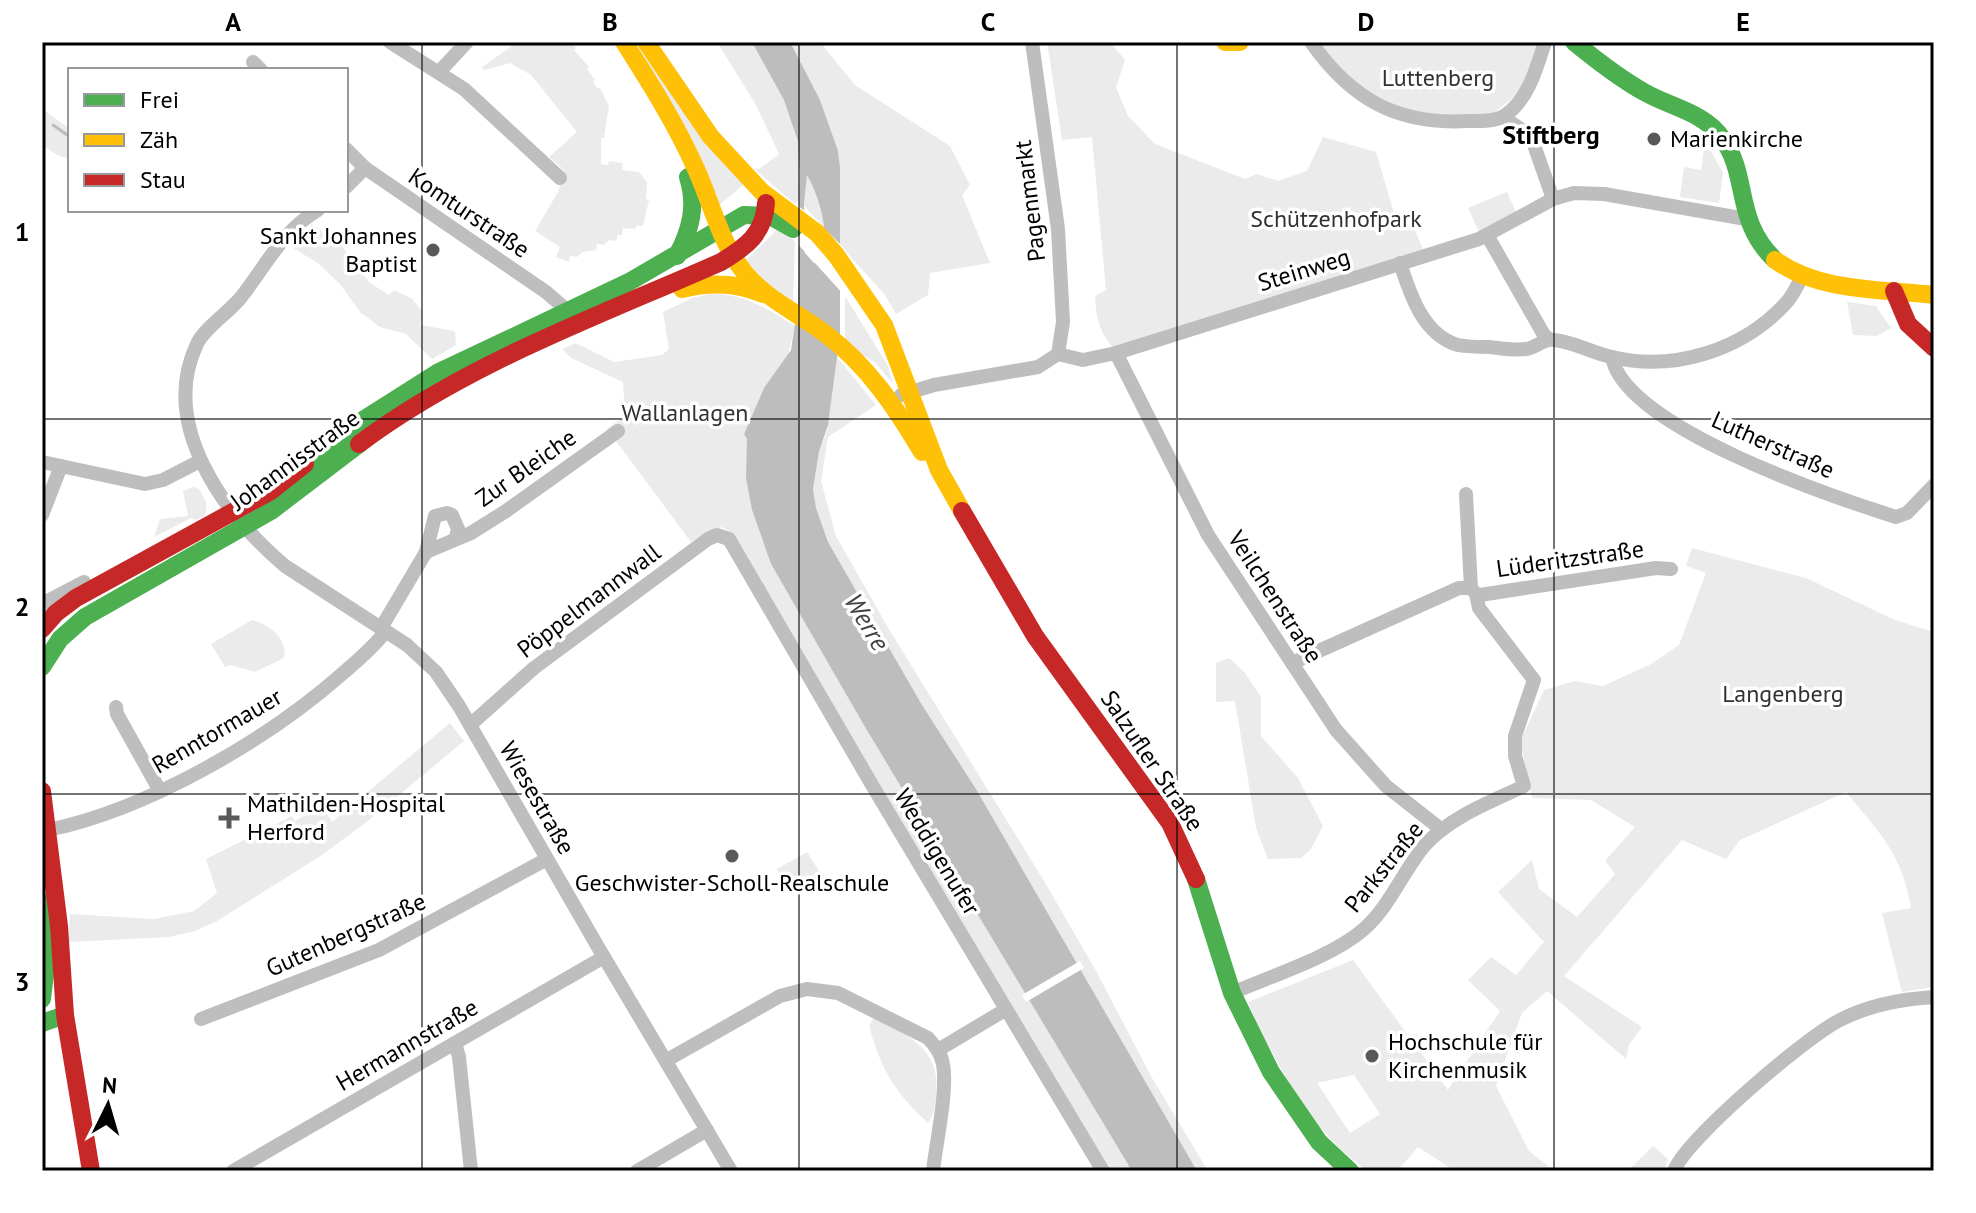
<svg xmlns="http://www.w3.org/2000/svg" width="1976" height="1213" font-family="'PT Sans',sans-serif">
<rect width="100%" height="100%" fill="#fff"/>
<g fill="#ebebeb" fill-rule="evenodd">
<path d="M 522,42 L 572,42 L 576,48 L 574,50 L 589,67 L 587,69 L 595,80 L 593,82 L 598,89 L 600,88 L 609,106 L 604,138 L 601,138 L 601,164 L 608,165 L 609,161 L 623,163 L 622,170 L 639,172 L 647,182 L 646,199 L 649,200 L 643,226 L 636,226 L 635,229 L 623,228 L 622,235 L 617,235 L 617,241 L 609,240 L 604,245 L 597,244 L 596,250 L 583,252 L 577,257 L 570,256 L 569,262 L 556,257 L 560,247 L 535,231 L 558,192 L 564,170 L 549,157 L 577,132 L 531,75 L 510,63 L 484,70 L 482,67 L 515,44 L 516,45 Z"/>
<path d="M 633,42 L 744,184 L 718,206 Z"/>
<path d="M 717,42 L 820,42 L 855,85 L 950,146 L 970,185 L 962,195 L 990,263 L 930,273 L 928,295 L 896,314 L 885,295 L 799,200 L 795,204 L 753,168 L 759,169 L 779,154 L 756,105 Z"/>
<path d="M 1047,42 L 1110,42 L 1125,60 L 1116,87 L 1128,116 L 1155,144 L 1245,179 L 1257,174 L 1278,181 L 1307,171 L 1323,137 L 1376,152 L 1396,220 L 1410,218 L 1424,252 L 1113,348 C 1099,331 1096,317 1095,296 L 1106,290 L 1092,137 L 1062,140 Z"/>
<path d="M 1316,42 L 1541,42 L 1521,91 L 1495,112 L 1463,116 L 1423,115 L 1399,107 L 1361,88 Z"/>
<path d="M 45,111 L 70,129 L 70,159 L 59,156 L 42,145 L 42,115 Z"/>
<path d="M 1704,149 L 1711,151 L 1723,173 L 1719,203 L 1680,197 L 1684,167 L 1701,170 Z"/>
<path d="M 1507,192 L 1516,212 L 1479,232 L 1468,208 Z"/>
<path d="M 312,224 L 340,244 L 370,283 L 389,295 L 394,290 L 411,298 L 423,312 L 420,325 L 455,331 L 456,345 L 432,359 L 406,334 L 380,327 L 360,312 L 340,284 L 319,264 L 290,246 Z"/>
<path d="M 777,230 L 795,241 L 793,302 L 778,295 L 746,260 Z"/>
<path d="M 711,294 C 743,293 768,309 795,326 L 787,359 L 764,388 L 744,434 L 748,439 L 746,478 L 752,510 L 771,564 L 865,727 L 1132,1171 L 1108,1171 L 729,531 L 721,527 L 691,542 L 607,429 L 625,416 L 623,382 L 571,358 L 562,349 L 576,343 L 614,362 L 662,355 L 669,349 L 663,312 L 692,298 Z"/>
<path d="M 845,296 L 888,366 L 893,384 L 875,362 L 861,354 L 845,339 Z"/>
<path d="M 1847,302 L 1876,306 L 1891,328 L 1877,336 L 1853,335 Z"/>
<path d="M 837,357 L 876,405 L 828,437 L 821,481 L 836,536 L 887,626 L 1044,881 L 1095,969 L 1152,1078 L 1208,1171 L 1197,1171 L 976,789 L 922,705 L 828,542 L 816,508 L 813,489 L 819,453 L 827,431 Z"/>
<path d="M 193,487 L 199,489 C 204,498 210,506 204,516 L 195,520 L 191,518 L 154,537 L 160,519 L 188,516 L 183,491 Z"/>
<path d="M 1692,548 L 1806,578 L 1895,620 L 1934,632 L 1934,987 L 1902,992 L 1882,913 L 1911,908 C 1903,855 1878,831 1846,792 L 1740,840 L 1726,859 L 1682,840 L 1564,976 L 1642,1027 L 1629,1045 L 1626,1059 L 1547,991 L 1522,1013 L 1496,1086 L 1529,1151 L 1554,1171 L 1455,1171 L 1418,1147 L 1397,1171 L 1367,1171 L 1341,1150 L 1317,1124 L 1289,1083 L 1259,1029 L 1248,1002 L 1353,960 L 1448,1090 L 1500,1011 L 1468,980 L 1491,957 L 1516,975 L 1544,942 L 1498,892 L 1532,860 L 1539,889 L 1577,917 L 1615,874 L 1605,861 L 1635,827 L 1591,800 L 1532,798 L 1520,742 L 1544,690 L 1575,681 L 1603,686 L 1651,664 L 1679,645 L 1706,573 L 1686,566 ZM 1354,1075 L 1380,1114 L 1350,1133 L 1317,1083 Z"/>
<path d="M 252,620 C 269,625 288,638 284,658 L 255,672 L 231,665 L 225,667 L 211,644 Z"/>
<path d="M 1229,658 L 1245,673 L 1261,697 L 1261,736 L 1298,778 L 1323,826 L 1311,849 L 1301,858 L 1268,859 L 1256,828 L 1235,701 L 1216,702 L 1216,663 Z"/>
<path d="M 450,723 L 464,741 L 368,821 L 319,857 L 217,921 L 195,931 L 169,937 L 68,942 L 70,914 L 154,919 L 194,911 L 217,893 L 206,859 L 292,816 L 295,821 L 322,806 L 332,822 Z"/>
<path d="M 807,852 L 821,874 L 790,892 L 777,869 Z"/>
<path d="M 874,1017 C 907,1034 942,1050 936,1094 C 935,1105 935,1114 928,1123 C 893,1090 882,1071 869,1026 Z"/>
<path d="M 1653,1146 L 1668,1159 L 1664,1171 L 1628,1171 Z"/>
</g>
<path fill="#bdbdbd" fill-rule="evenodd" d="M 752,42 L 790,42 L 820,100 L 838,151 L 840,168 L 840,335 L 828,425 L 819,452 L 813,489 L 816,508 L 828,542 L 922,705 L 976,789 L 1197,1171 L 1132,1171 L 865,727 L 771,564 L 752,510 L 746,478 L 747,439 L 744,434 L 764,388 L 791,350 L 798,304 L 800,172 L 798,141 L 784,100 ZM 807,175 C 821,200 830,235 822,263 L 814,263 L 805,253 L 804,203 Z"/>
<g fill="#fff">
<path d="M 795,203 L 808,214 L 809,252 L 816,259 L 819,259 L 821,253 L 819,223 L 845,249 L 844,295 L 795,241 Z"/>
<path d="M 1080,961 L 1084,968 L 1026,1002 L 1022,995 Z"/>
</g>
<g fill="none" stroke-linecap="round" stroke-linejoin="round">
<path stroke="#bdbdbd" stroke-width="3" d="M 53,125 L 70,137"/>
<g stroke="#bebebe" stroke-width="14">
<path d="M 390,42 L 464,89 L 560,178"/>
<path d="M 1032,42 L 1058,229 L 1063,322 L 1058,354"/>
<path d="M 1311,42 C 1351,99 1397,125 1467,121 C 1479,121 1494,122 1504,116 C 1528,101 1537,67 1545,42"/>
<path d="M 253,62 L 261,70"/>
<path d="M 439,72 L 467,42"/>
<path d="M 1503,117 L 1528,134 L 1533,142 L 1553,199"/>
<path d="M 346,149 L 365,168 L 546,292 L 568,311"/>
<path d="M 346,187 L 365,168"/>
<path d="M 318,210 C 282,231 267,264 242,296 C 231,311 204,328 197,344 C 158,426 226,516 285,566 L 407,645 L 436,672 L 459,706 L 598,947 L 731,1171"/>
<path d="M 1487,235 L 1544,335 L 1549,339"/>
<path d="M 1400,263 C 1410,294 1423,335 1458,345 C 1468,347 1479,347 1489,347 C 1500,348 1514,351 1526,349 C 1536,348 1544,338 1554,340 C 1575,342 1592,353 1612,357 C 1674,372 1743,350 1786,303 C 1793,296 1797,285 1802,277"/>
<path d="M 1116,353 L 1208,535 L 1336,730 L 1386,786 L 1442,830"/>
<path d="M 1058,354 L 1083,360 L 1116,353 L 1479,239 L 1553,199 L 1574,193 L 1604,194 L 1746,219"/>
<path d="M 1612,357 C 1624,427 1833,497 1896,517 L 1907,513 L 1934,485"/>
<path d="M 901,395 L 934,385 L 1038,367 L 1058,354"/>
<path d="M 42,462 L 145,484 L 163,480 L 200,461"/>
<path d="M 1466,494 L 1471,588"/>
<path d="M 42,515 L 61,466"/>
<path d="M 426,552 L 471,533 L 506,511 L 618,431"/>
<path d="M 42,604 L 84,582"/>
<path d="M 381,628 L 426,552 L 435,516 L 447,513 L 452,515 L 458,529 L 456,537"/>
<path d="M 1292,663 L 1459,588 L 1471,588 L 1476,594 L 1480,595 L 1656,568 L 1671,569"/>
<path d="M 116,707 L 117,714 L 160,791"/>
<path d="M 470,725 L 534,668 L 708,539 L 717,535 L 729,539 L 872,785 L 1103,1171"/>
<path d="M 48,830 C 146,810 266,741 342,674 C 357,661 373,648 385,632"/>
<path d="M 1232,993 C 1271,976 1334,956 1364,929 C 1390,906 1403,871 1425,845 C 1450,817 1491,802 1524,786 L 1515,756 L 1515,736 L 1534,680 L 1479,608 L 1476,594"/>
<path d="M 201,1019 L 379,950 L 547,859"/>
<path d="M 455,1043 L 459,1057 L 471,1171"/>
<path d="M 938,1050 L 1005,1010"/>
<path d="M 667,1060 L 780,996 L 807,989 L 838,993 L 928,1038 C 935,1046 941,1053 943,1064 C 948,1090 936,1143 933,1171"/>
<path d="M 233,1171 L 604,957"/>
<path d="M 637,1171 L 707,1130"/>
<path d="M 1674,1171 C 1686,1139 1806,1037 1840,1020 C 1869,1005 1901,999 1934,997"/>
</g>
<g stroke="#4caf50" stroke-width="18">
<path d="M 1574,42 C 1596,60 1619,78 1644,92 C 1670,107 1704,112 1722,138 C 1750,176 1733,220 1775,260"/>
<path d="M 677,256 C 691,229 697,206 688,177"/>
<path d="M 305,464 L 355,425 L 437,373 L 629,282 L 744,215 L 770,216 L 793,229"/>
<path d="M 42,667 L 60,639 L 85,617 L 271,511 L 359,444"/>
<path d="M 1196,879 L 1232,993 L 1271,1072 L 1319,1142 L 1350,1171"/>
<path d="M 42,903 L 47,957 L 42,999"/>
<path d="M 42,1023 L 65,1015"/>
</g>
<g stroke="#ffc107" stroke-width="18">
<path d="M 624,42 C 650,83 676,124 696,169 C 712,204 720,243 745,273 C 767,300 800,314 827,335 C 868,366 896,408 922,452"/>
<path d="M 646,42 L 711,137 L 762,192 L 817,233 L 836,255 L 884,325 L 939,470 L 962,511"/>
<path d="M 1225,42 L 1240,42"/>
<path d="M 1775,260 C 1819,292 1881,289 1934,295"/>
<path d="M 682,289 C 710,282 736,282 763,294"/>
</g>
<g stroke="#c62828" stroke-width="18">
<path d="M 1894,291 L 1908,324 L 1934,348"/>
<path d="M 359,444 C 467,363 599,316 721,262 C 746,247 764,234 766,203"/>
<path d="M 962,511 L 1035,636 L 1170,823 L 1196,879"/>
<path d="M 42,629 L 56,613 L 76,598 L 271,491 L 305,464"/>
<path d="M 42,791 L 59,926 L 65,1015 L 91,1171"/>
</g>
</g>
<path fill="none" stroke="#000" stroke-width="2" stroke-opacity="0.55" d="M 422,42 L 422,1171M 799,42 L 799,1171M 1177,42 L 1177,1171M 1554,42 L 1554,1171M 42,419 L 1934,419M 42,794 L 1934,794"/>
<g fill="#595959" stroke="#fff" stroke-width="3">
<circle cx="1654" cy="139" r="8"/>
<circle cx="433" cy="250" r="8"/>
<path d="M225 806h8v8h8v8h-8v8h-8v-8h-8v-8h8z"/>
<circle cx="732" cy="856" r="8"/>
<circle cx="1372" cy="1056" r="8"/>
</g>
<g text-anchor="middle" stroke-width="7" stroke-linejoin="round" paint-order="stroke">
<g font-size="24" fill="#313131" stroke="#fff">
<text x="1438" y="86">Luttenberg</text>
<text x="1336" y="227">Schützenhofpark</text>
<text x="685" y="421">Wallanlagen</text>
<text x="1783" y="702">Langenberg</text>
</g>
<g font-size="24" fill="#000" stroke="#fff" text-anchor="start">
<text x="1670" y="147">Marienkirche</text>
<text x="417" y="244" text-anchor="end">Sankt Johannes<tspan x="417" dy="28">Baptist</tspan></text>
<text x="247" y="812">Mathilden-Hospital<tspan x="247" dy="28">Herford</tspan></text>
<text x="732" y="891" text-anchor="middle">Geschwister-Scholl-Realschule</text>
<text x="1388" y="1050">Hochschule für<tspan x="1388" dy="28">Kirchenmusik</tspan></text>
</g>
<g font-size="24" fill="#000" stroke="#fff">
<text transform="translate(1030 201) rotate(-97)" y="8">Pagenmarkt</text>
<text transform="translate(469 213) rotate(34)" y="8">Komturstraße</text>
<text transform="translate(1304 270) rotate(-17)" y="8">Steinweg</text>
<text transform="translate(1773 445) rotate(24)" y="8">Lutherstraße</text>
<text transform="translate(295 460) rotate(-36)" y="8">Johannisstraße</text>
<text transform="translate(526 468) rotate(-35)" y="8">Zur Bleiche</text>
<text transform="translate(1570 559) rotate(-8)" y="8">Lüderitzstraße</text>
<text transform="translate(1275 597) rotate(57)" y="8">Veilchenstraße</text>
<text transform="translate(589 601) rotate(-37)" y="8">Pöppelmannwall</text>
<text transform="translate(217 731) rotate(-30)" y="8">Renntormauer</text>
<text transform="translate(1152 761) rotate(56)" y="8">Salzufler Straße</text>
<text transform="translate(537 798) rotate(60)" y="8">Wiesestraße</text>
<text transform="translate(937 852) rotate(59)" y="8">Weddigenufer</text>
<text transform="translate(1384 867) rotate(-51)" y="8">Parkstraße</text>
<text transform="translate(346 935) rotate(-24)" y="8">Gutenbergstraße</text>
<text transform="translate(407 1045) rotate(-30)" y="8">Hermannstraße</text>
</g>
<g font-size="26" font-weight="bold" fill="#000" stroke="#fff">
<text x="1551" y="144">Stiftberg</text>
</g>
<g font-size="26" font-style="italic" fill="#424242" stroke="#fff">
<text transform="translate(867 622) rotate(59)" y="9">Werre</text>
</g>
</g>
<rect width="1976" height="1213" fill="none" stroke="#ffffff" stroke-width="88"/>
<rect x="68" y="68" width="280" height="144" fill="#ffffff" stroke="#999999" stroke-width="2"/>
<rect x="84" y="94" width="40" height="12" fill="#4caf50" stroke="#999999" stroke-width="2"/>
<text x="140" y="108" font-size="24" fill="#000000">Frei</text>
<rect x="84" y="134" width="40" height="12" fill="#ffc107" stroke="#999999" stroke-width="2"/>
<text x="140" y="148" font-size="24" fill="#000000">Zäh</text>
<rect x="84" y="174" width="40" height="12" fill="#c62828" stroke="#999999" stroke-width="2"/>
<text x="140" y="188" font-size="24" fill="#000000">Stau</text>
<g transform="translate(108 1105) rotate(5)" stroke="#ffffff" stroke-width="6" paint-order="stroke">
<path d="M0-6L14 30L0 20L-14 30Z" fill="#000000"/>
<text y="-12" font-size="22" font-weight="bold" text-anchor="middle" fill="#000000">N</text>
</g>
<rect x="44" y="44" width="1888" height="1125" fill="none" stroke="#000" stroke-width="3"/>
<g font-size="26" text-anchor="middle" font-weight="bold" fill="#000">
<text x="233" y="31">A</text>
<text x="610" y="31">B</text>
<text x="988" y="31">C</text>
<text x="1366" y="31">D</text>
<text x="1743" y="31">E</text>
<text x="22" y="241">1</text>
<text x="22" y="616">2</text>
<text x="22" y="991">3</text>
</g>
</svg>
